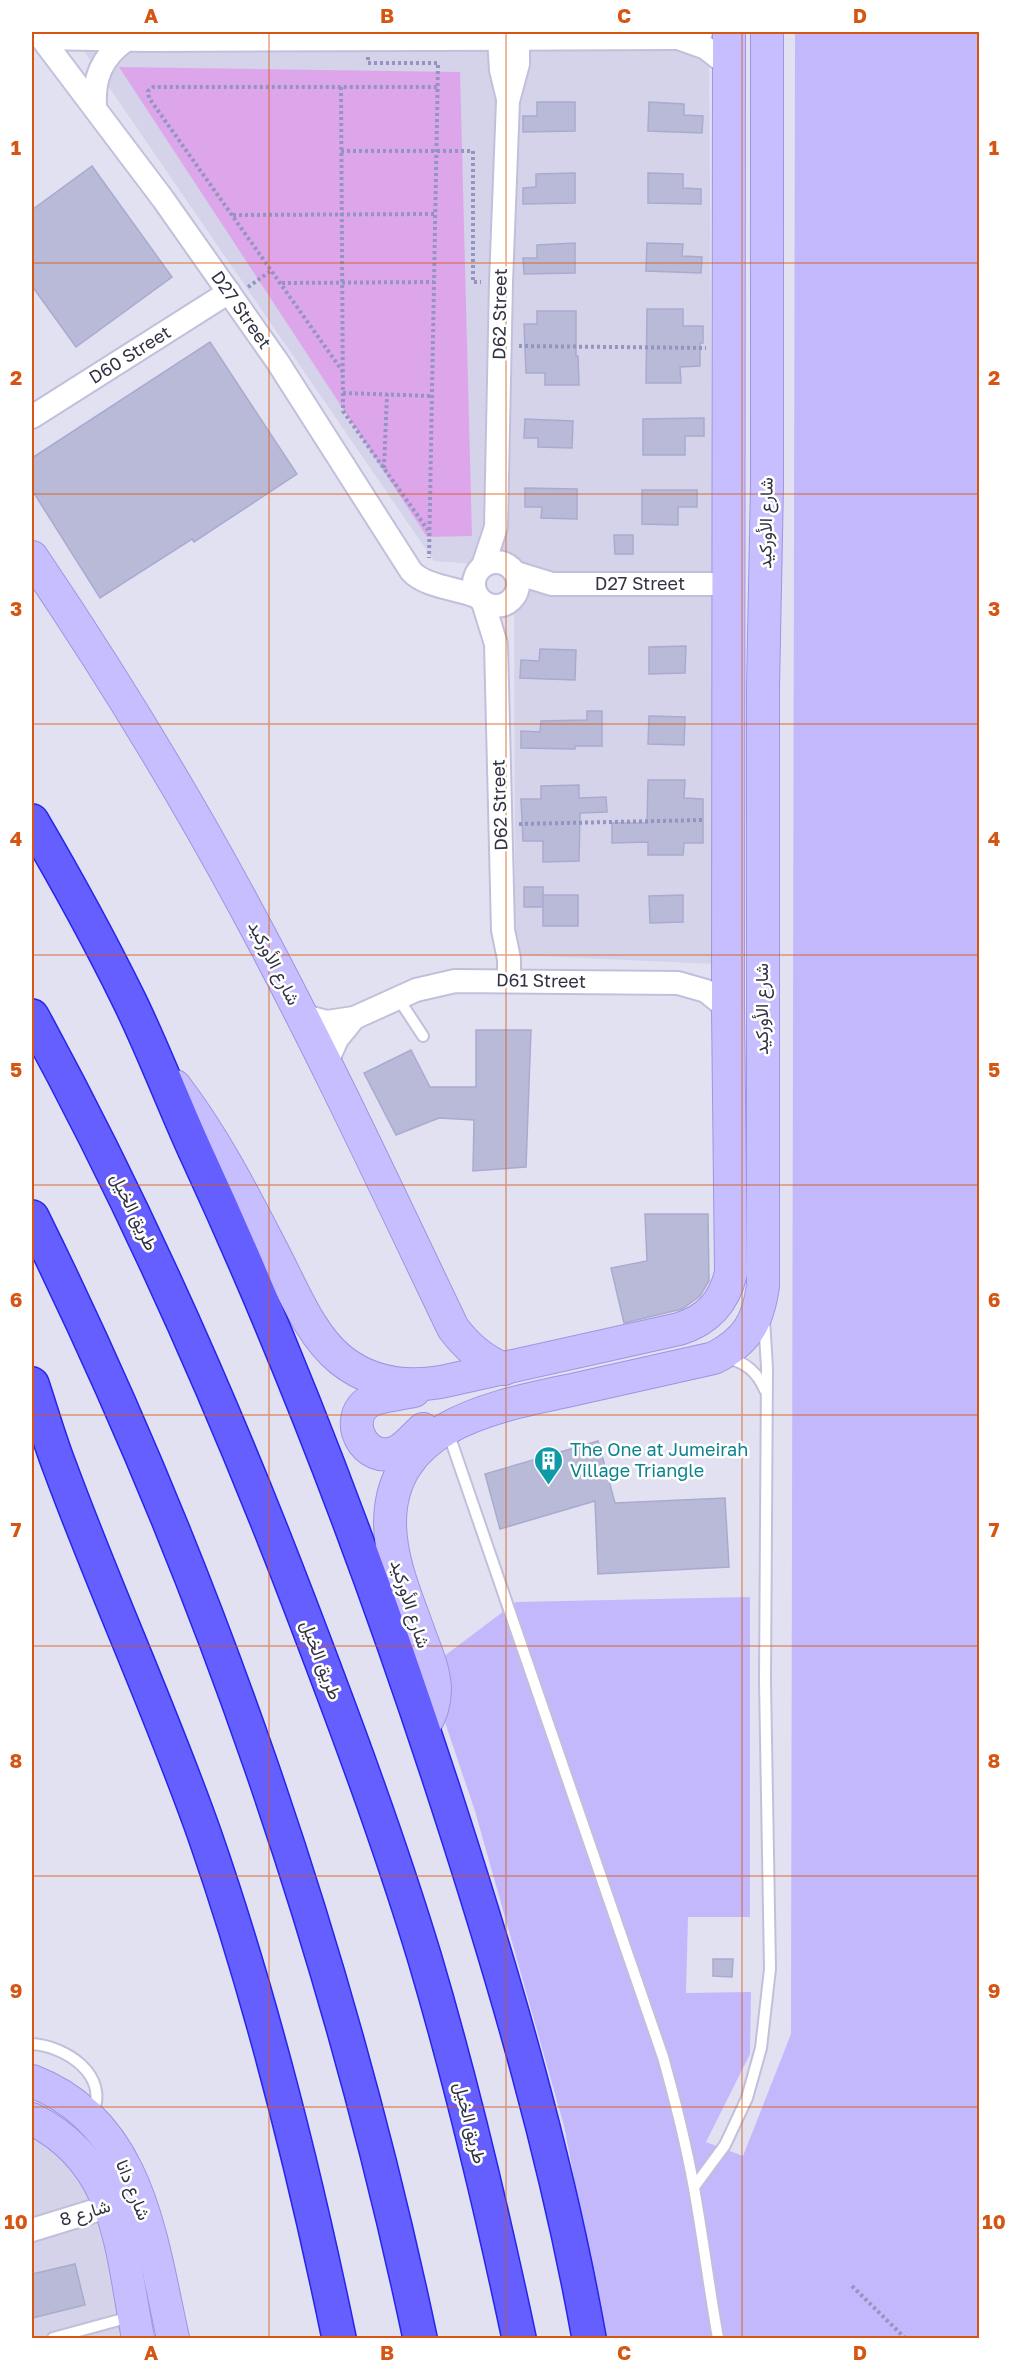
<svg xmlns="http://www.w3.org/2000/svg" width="1011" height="2370" font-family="'Golos Text',Vazirmatn,sans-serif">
<rect width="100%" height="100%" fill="#e2e1f2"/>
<g fill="#d4d3ea">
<path d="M 71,32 L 709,32 L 715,964 L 515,955 L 514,567 L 434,561 Z"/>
<path d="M 32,2111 L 81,2146 L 142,2338 L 32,2338 Z"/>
</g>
<path fill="#dea6ea" d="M 119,67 L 460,72 L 472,536 L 427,537 Z"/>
<path fill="#c3b8fb" d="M 795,32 L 979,32 L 979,2338 L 605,2338 L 564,2126 L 475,1811 L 427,1669 L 516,1602 L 750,1597 L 750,1917 L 688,1917 L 686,1993 L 751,1992 L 750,2054 L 706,2142 L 743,2156 L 791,2034 Z"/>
<g fill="#b9bad7" stroke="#a9aacf" stroke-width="1.5">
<path d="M 537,102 L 575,102 L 575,131 L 523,132 L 523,116 L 537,116 Z"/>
<path d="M 649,102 L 684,104 L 684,115 L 703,116 L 702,133 L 648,131 Z"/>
<path d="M 92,166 L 172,277 L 76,347 L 32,286 L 32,210 Z"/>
<path d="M 575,173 L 575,203 L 523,204 L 523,188 L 536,187 L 536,174 Z"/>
<path d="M 648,173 L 683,174 L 683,188 L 701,189 L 701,204 L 648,203 Z"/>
<path d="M 575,243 L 575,273 L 524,274 L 523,258 L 537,258 L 537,245 Z"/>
<path d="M 647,243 L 683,244 L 682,256 L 702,257 L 701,273 L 646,271 Z"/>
<path d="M 647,309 L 683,309 L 683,326 L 703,326 L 703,343 L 700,343 L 700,366 L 680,367 L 681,383 L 646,383 Z"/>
<path d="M 537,311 L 576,311 L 576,356 L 578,356 L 579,385 L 545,385 L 545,373 L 526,373 L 524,324 L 537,324 Z"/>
<path d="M 210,342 L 297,474 L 194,542 L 192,539 L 100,598 L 32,490 L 32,458 Z"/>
<path d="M 704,418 L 704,436 L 685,436 L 685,455 L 643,455 L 643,419 Z"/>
<path d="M 525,419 L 573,421 L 572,448 L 538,447 L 538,438 L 524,438 Z"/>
<path d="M 525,488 L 577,489 L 577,519 L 541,518 L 542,507 L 525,507 Z"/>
<path d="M 642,490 L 697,490 L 697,507 L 678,507 L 678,525 L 642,524 Z"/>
<path d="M 614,535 L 633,535 L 633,554 L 615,554 Z"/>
<path d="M 686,646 L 685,673 L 649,674 L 649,647 Z"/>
<path d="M 540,649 L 576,650 L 575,680 L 520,678 L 521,660 L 539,661 Z"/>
<path d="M 587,711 L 602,711 L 602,746 L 575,746 L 575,749 L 521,748 L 521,731 L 540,732 L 541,721 L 587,720 Z"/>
<path d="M 649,716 L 685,717 L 684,745 L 648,744 Z"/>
<path d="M 648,780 L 685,780 L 684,798 L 703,799 L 703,843 L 684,843 L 683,855 L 648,855 L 648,842 L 612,843 L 612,823 L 647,823 Z"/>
<path d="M 579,785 L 579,798 L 606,797 L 607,812 L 580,813 L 579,861 L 543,862 L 543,841 L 523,841 L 521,799 L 541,799 L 541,786 Z"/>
<rect x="524" y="887" width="19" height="20"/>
<rect x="543" y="895" width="35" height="31"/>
<path d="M 683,895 L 683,922 L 650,923 L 649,896 Z"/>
<path d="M 476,1030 L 531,1030 L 526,1167 L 473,1171 L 474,1120 L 439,1118 L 396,1135 L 364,1073 L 411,1050 L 430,1087 L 476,1087 Z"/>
<path d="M 645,1214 L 708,1214 L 709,1281 L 700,1296 L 682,1309 L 624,1323 L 611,1268 L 647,1261 Z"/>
<path d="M 598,1441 L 615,1503 L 725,1498 L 729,1567 L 598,1574 L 595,1501 L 500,1529 L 485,1474 Z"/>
<path d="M 713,1959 L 733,1959 L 732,1977 L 713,1976 Z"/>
<path d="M 75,2264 L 85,2305 L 32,2318 L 32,2274 Z"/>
</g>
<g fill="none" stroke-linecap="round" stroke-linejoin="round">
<defs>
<g id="lane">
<path d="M 398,998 L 423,1036"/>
<path d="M 726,1358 C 746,1362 757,1372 765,1390"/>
<path d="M 448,1432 L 663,2057 C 675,2100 686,2144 694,2188 C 703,2238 709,2288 718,2338"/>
<path d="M 32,2044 C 65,2046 111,2075 92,2115"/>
<path d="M 694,2187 L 725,2145 L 747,2098 L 761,2048 L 770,1969 L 765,1681 L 767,1368 L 764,1319"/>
<path d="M 53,2338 L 130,2317"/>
</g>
<g id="street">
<path d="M 37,32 L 163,199 L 277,361 L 411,571 C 425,587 457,588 478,597"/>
<path d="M 42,38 L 147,40 L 678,38 L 701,32"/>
<path d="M 499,38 L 501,70 L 508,99"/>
<path d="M 678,38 L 706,48 L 729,66"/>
<path d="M 95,107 C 93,78 102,57 126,40"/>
<path d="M 32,417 L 229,292"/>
<circle cx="496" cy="584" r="22"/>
<path d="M 483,566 L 496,527 L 501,282 L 508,101 L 518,64 L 518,38"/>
<path d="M 516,573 L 552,584 L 728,584"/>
<path d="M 483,602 L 496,644 L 503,930 L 509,959 L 509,981"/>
<path d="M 301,1015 L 327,1022 L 354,1018 L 416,990 L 455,981 L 678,983 L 706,991 L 728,1009"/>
<path d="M 326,1064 L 337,1039 L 354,1018"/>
<path d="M 32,2230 L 123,2202"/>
</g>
<g id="secondary">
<path d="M 32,557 C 109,671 181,788 246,909 C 320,1046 386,1188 453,1328 C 467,1347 482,1360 504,1369"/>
<path d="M 175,1086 C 214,1137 242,1192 271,1248 C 290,1283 309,1335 341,1360 C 370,1383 405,1388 441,1382 L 679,1329 C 708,1320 724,1302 731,1273 L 728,1009 L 729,32"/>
<path d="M 414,1391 C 401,1394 385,1395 372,1400 C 339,1416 365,1468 398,1451 C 407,1446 415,1436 423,1429"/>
<path d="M 423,1728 C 446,1692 431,1666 418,1630 C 406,1596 391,1562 390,1525 C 389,1422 499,1406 576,1389 C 622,1379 668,1368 714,1358 C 747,1341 758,1322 763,1286 L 763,687 L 767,485 L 767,32"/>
<path d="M 32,2081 C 140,2122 151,2240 173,2338"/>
<path d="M 32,2119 C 121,2163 121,2252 138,2338"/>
</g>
<g id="highway">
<path d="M 32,821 C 66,879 99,939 129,1000 C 154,1051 174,1105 198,1157 C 296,1369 378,1588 450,1811 C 506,1984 557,2159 589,2338"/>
<path d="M 32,1016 C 135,1205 220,1396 297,1597 C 343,1717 388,1837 425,1959 C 462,2084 492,2211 519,2338"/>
<path d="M 32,1217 C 207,1571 338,1951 420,2338"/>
<path d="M 32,1384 C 41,1411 49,1439 59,1465 C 105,1590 161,1711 205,1836 C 262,2000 304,2169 339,2338"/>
</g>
</defs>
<use href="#lane" stroke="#c1c0dc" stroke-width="14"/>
<use href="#street" stroke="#c1c0dc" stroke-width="26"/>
<use href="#secondary" stroke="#9d95e2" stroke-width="34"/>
<use href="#highway" stroke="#2626e8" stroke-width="36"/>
<g stroke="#9494c1" stroke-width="4" stroke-dasharray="3 3" stroke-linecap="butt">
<path d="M 368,57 L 368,63 L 438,63 L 429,558"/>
<path d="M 341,87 L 343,411 L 428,530"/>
<path d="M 341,151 L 473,151 L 473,282 L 481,282"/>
<path d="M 233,215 L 435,214"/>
<path d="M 282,283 L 434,282"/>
<path d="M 248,287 L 272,270"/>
<path d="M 519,346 L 706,348"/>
<path d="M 343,372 L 149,98 L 148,91 L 153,87 L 438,87"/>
<path d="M 343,393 L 432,396"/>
<path d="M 384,468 L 387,394"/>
<path d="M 519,824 L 704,820"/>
<path d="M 852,2286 L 905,2338"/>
</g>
<use href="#lane" stroke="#fff" stroke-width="10"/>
<use href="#street" stroke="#fff" stroke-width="22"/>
<use href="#secondary" stroke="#c6beff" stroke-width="32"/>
<use href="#highway" stroke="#655fff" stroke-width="33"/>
</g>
<path fill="none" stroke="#d65512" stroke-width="1.5" stroke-opacity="0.55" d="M 269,32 L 269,2338M 506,32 L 506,2338M 742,32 L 742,2338M 32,263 L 980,263M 32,494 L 980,494M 32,724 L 980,724M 32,955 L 980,955M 32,1185 L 980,1185M 32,1415 L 980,1415M 32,1646 L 980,1646M 32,1876 L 980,1876M 32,2107 L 980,2107"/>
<defs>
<symbol id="building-pin" viewBox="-11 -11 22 30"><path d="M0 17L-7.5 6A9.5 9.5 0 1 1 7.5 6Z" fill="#0f9aa8" stroke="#fff"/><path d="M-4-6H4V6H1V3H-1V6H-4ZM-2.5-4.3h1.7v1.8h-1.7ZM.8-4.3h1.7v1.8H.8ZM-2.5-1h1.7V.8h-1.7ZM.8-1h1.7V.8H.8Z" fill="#fff"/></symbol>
</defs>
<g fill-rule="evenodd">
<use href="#building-pin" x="532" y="1444" width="33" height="45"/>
</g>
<g text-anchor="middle" stroke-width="5" stroke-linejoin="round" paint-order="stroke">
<g font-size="18" fill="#323243" stroke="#fff">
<text transform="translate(241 310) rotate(55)" y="6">D27 Street</text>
<text transform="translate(500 314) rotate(-89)" y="6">D62 Street</text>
<text transform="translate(130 355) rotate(-32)" y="6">D60 Street</text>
<text transform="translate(766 523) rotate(-89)" y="6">شارع الأوركيد</text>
<text x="640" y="590">D27 Street</text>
<text transform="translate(500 805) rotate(-92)" y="6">D62 Street</text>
<text transform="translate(274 963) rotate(63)" y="6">شارع الأوركيد</text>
<text transform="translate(541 981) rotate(1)" y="6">D61 Street</text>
<text transform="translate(762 1009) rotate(-90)" y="6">شارع الأوركيد</text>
<text transform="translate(134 1212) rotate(64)" y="6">طريق الخيل</text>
<text transform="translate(410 1604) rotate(72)" y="6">شارع الأوركيد</text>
<text transform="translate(321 1660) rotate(69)" y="6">طريق الخيل</text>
<text transform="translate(470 2123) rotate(76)" y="6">طريق الخيل</text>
<text transform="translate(133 2190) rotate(68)" y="6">شارع دانا</text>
<text transform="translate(85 2213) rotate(-17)" y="6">شارع 8</text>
</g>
<g font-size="18" fill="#0d838f" stroke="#fff" text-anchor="start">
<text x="570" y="1456">The One at Jumeirah<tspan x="570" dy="21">Village Triangle</tspan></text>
</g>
</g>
<rect width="1011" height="2370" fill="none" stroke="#ffffff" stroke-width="66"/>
<rect x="33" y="33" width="945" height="2304" fill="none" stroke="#d65512" stroke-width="2"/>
<g font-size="20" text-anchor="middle" font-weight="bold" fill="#d65512">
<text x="151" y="23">A</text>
<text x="387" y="23">B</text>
<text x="624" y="23">C</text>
<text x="860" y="23">D</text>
<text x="16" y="155">1</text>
<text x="994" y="155">1</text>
<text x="16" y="385">2</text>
<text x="994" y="385">2</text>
<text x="16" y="616">3</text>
<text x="994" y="616">3</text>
<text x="16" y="846">4</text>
<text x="994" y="846">4</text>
<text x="16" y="1077">5</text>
<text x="994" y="1077">5</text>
<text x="16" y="1307">6</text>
<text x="994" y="1307">6</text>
<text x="16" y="1537">7</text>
<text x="994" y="1537">7</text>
<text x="16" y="1768">8</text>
<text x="994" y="1768">8</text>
<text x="16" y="1998">9</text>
<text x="994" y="1998">9</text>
<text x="16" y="2229">10</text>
<text x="994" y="2229">10</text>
<text x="151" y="2360">A</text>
<text x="387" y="2360">B</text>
<text x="624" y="2360">C</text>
<text x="860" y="2360">D</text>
</g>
</svg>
